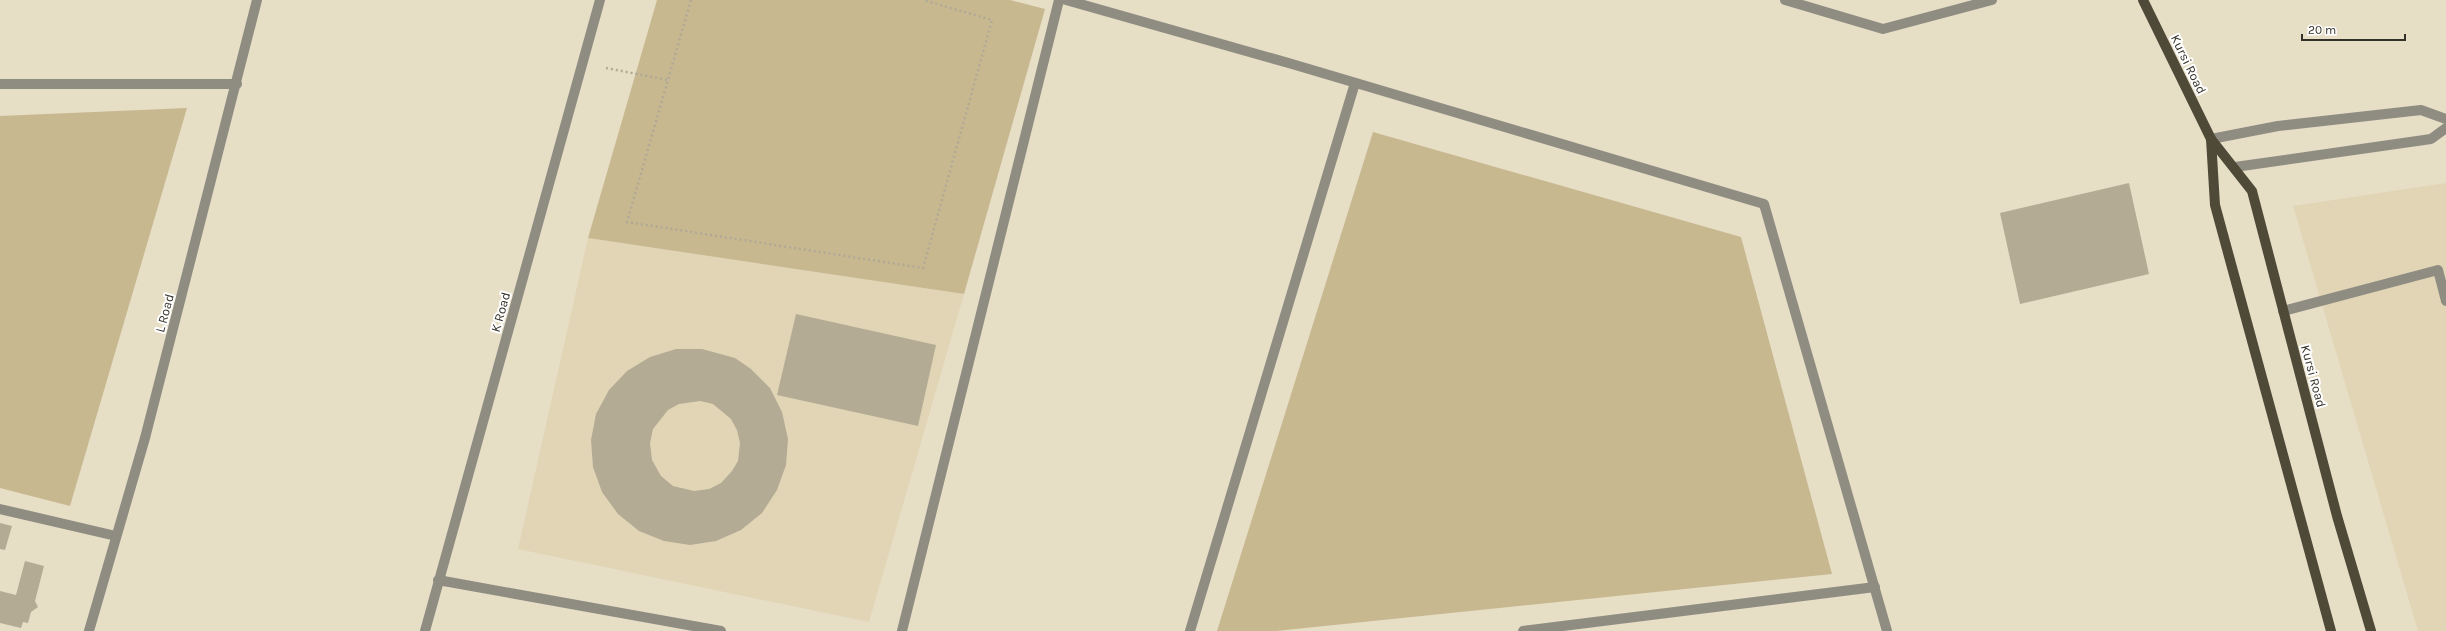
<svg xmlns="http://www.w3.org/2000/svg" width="2446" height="631" font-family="Karla,sans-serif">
<rect width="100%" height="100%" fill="#e7dec6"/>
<g fill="#e1d5b6">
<path d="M 2446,183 L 2446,631 L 2418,631 L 2293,206 Z"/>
<path d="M 588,238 L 964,294 L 869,622 L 518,549 Z"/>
</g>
<g fill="#c7b890">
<path d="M 657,0 L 1010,0 L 1045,9 L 964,294 L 588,238 Z"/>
<path d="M 187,108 L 70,506 L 0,488 L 0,116 Z"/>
<path d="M 1373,132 L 1741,237 L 1832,574 L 1276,631 L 1217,631 Z"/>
</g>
<g fill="#b3ab94" fill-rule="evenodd">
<path d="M 2129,183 L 2149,274 L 2020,304 L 2000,213 Z"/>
<path d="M 796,314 L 936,345 L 918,426 L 777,395 Z"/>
<path d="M 676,349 L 702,349 L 735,358 L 751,369 L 770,388 L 782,412 L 788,439 L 786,465 L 777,490 L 762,513 L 741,530 L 716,541 L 690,545 L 664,541 L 639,531 L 618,514 L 602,492 L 593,467 L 591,440 L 596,414 L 609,390 L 627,371 L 650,357 ZM 700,401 L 713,404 L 731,419 L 737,430 L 740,443 L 738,461 L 732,471 L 721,483 L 709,489 L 694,491 L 673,486 L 661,476 L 652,460 L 650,443 L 653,429 L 668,410 L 679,404 Z"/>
<path d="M 0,523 L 12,526 L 5,550 L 0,549 Z"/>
<path d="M 25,561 L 44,566 L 35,601 L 38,607 L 31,612 L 28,623 L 23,622 L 21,628 L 0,623 L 0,591 L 16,595 Z"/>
</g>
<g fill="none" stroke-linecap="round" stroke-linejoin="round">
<g stroke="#b0a995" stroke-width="2.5" stroke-dasharray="2 3" stroke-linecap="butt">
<path d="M 691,0 L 627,222 L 923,268 L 992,20 L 923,0"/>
<path d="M 606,68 L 668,80"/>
</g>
<g stroke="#8f8c82" stroke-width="10">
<path d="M 1066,0 L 1292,64 L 1764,204 L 1887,631"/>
<path d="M 1785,0 L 1883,29 L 1992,0"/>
<path d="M 0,84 L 237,84"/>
<path d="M 2211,139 L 2278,126 L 2421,110 L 2446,119"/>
<path d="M 2235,167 L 2431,139 L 2446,128"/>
<path d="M 2283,311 L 2438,270 L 2446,301"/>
<path d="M 0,509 L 116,536"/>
<path d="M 438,580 L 721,631"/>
<path d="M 89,631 L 145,438 L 257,0"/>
<path d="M 425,631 L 600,0"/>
<path d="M 902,631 L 1059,0"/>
<path d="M 1190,631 L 1355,83"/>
<path d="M 1523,631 L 1875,587"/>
</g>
<g stroke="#4f4938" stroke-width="10">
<path d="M 2143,0 L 2211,139 L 2252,191 L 2337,516 L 2371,631"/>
<path d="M 2211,139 L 2215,205 L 2331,631"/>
</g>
</g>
<g text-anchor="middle" stroke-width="4" stroke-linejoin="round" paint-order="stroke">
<g font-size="13" fill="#333027" stroke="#fff">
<text transform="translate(2189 64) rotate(64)" y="5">Kursi Road</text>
<text transform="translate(500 312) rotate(-74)" y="5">K Road</text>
<text transform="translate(164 313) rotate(-75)" y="5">L Road</text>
<text transform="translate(2314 376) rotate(75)" y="5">Kursi Road</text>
</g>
</g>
<path d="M2302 34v6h103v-6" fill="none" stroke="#333027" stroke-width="2"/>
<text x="2308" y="34" font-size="12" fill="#333027" stroke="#ffffff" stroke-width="3" paint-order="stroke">20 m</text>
</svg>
